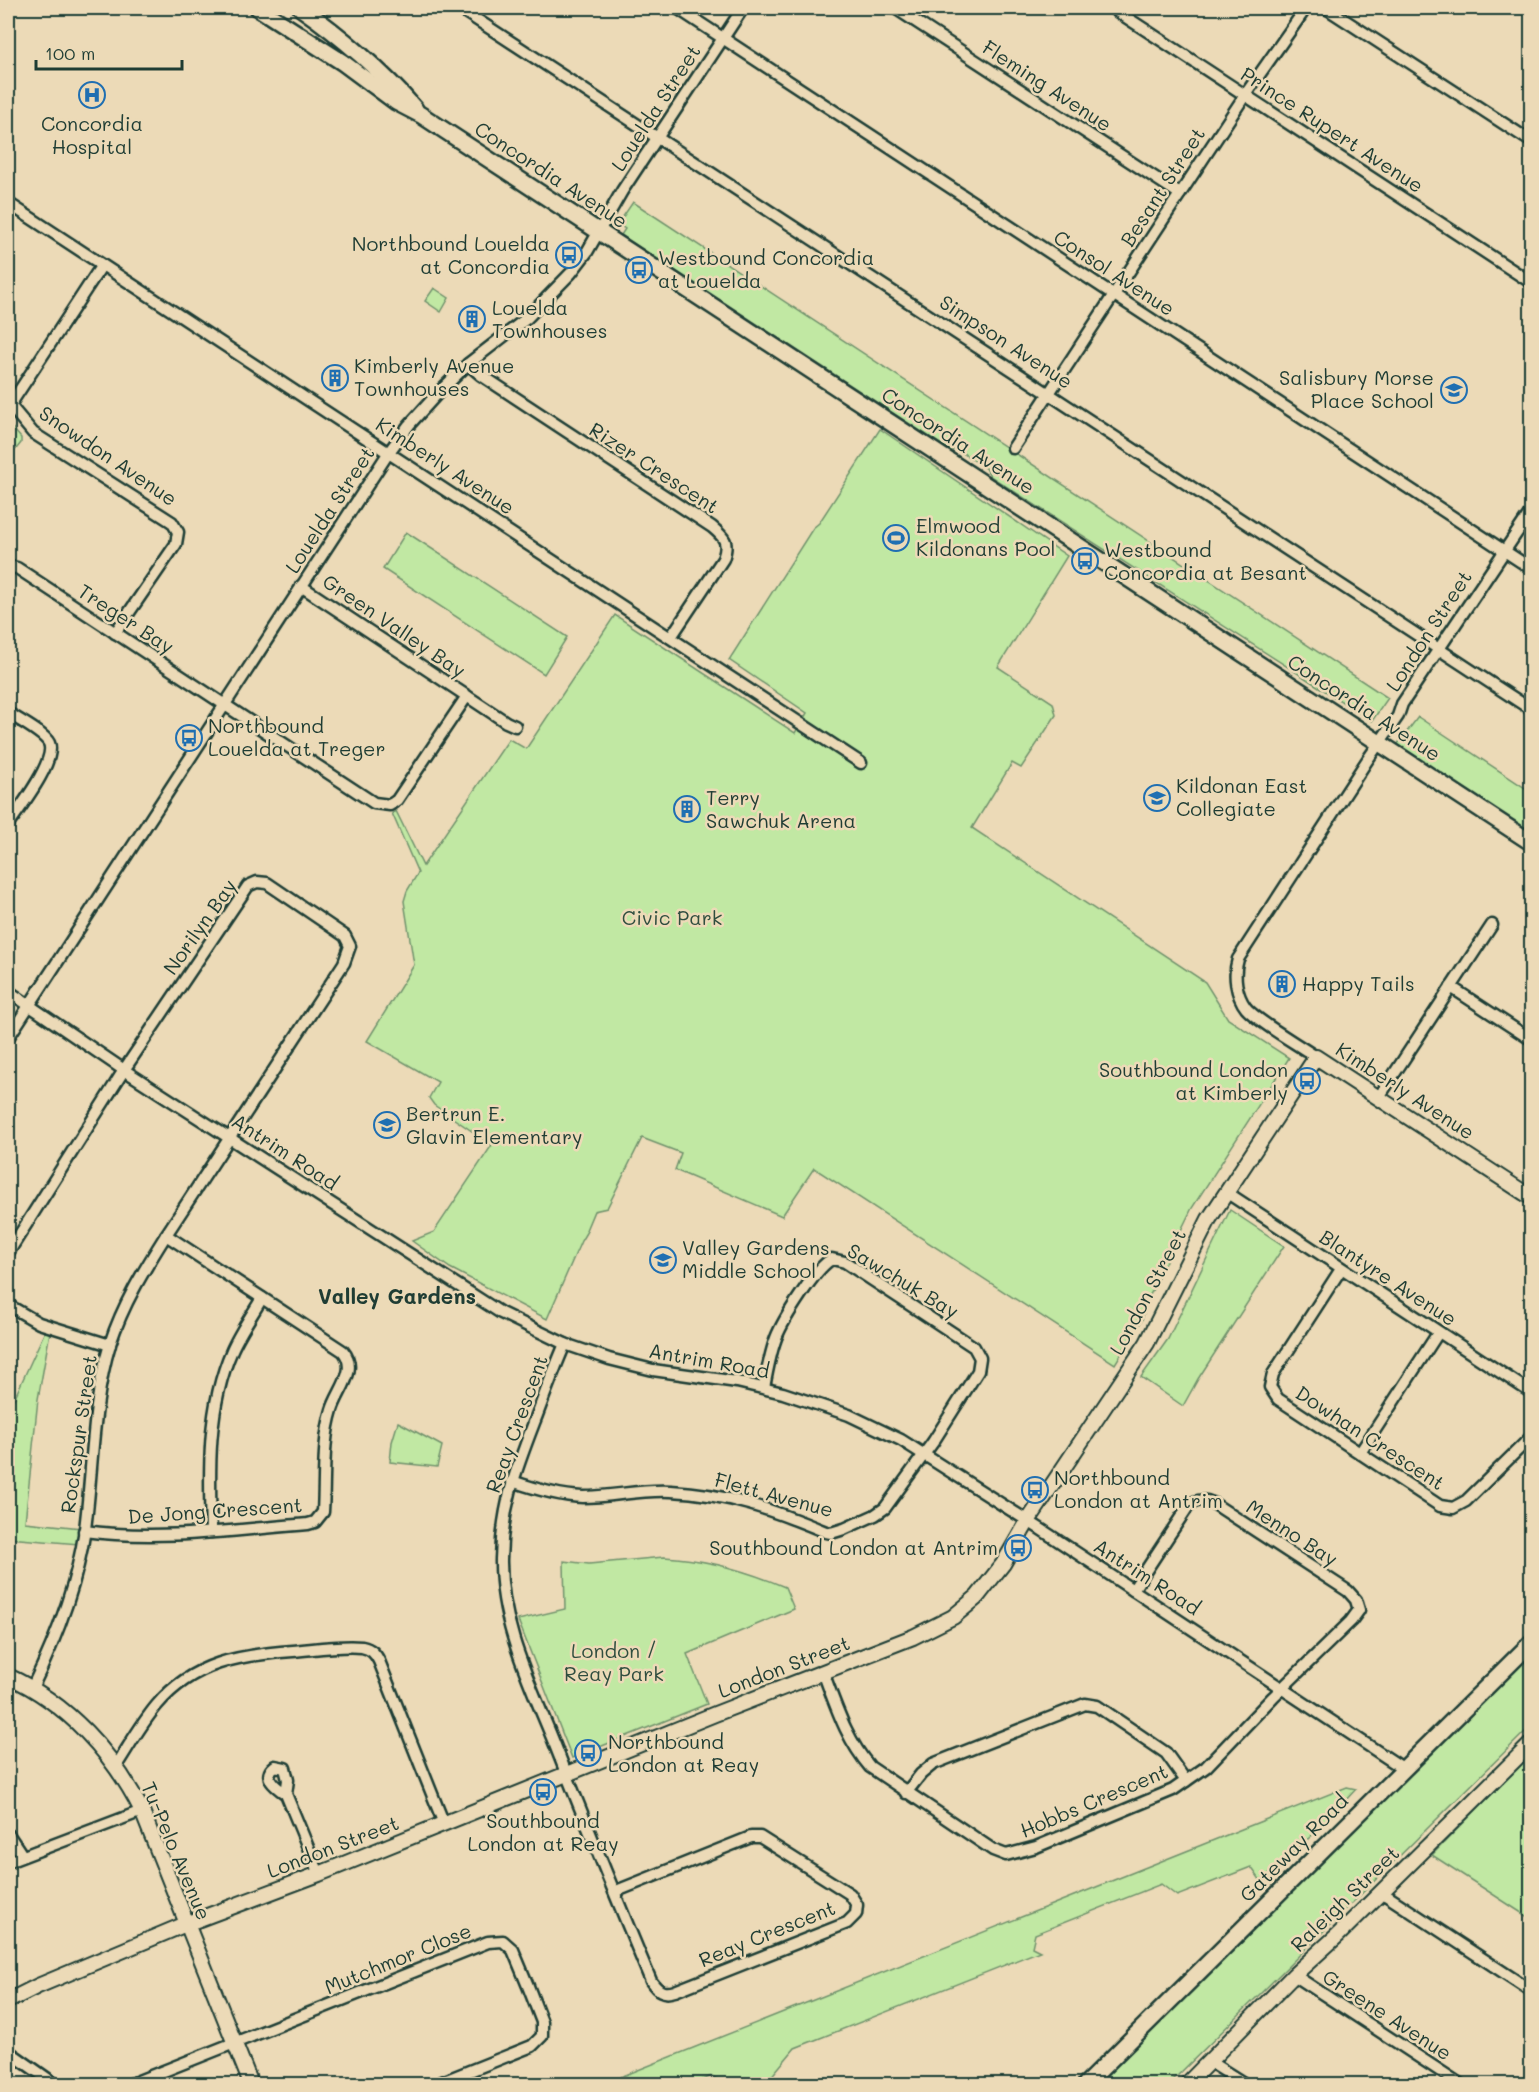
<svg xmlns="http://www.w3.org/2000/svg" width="1539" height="2092" font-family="Mali,sans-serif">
<rect width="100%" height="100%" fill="#ecdab7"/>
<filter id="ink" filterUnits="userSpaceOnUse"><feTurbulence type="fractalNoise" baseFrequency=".0167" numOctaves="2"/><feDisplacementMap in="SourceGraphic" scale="12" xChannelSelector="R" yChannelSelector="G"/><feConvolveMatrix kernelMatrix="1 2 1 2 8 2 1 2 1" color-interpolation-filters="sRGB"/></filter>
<g filter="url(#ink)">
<g fill="#c1e8a3" stroke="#70926c" stroke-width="1.5">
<path d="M 633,202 L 1388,698 L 1372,721 L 990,476 L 986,468 L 955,448 L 951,451 L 621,235 L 625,229 L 618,224 Z"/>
<path d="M 434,288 L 449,298 L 441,312 L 425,301 Z"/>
<path d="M 8,423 L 21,438 L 21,443 L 8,459 Z"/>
<path d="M 880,429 L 1067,556 L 998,667 L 1053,703 L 1056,715 L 1021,768 L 1012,763 L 972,828 L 1205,982 L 1228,1019 L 1289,1058 L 1192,1208 L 1160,1273 L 1146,1304 L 1142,1320 L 1115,1364 L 814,1168 L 782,1216 L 675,1170 L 681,1153 L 642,1138 L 607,1208 L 594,1211 L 586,1230 L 587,1231 L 581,1241 L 547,1319 L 450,1268 L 412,1241 L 434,1232 L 492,1145 L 434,1105 L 429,1098 L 438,1082 L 367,1041 L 414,965 L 404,901 L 407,891 L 418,873 L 392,813 L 396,811 L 423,866 L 509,739 L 526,749 L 615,615 L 795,733 L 807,713 L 729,660 L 813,528 L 819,523 Z"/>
<path d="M 406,532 L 567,637 L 544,674 L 383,569 Z"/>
<path d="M 1418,717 L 1531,792 L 1531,833 L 1397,745 Z"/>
<path d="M 1230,1210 L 1284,1246 L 1198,1379 L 1183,1406 L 1141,1377 L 1168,1339 Z"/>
<path d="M 45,1331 L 50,1332 L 38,1399 L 25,1522 L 81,1528 L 79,1544 L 8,1538 L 8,1400 L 14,1399 Z"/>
<path d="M 398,1422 L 442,1446 L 437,1467 L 390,1462 L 392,1442 Z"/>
<path d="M 664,1557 C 706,1559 747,1571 785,1587 L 794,1609 L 687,1654 L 707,1704 L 572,1758 L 518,1620 L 565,1609 L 564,1561 L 589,1564 Z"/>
<path d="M 1531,1652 L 1531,1726 L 1169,2084 L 1097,2084 Z"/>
<path d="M 1531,1754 L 1531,1919 L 1432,1855 Z"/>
<path d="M 1347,1787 L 1356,1789 L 1319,1829 L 1261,1881 L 1251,1867 L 1177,1896 L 1161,1884 L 1035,1934 L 1032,1947 L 1040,1951 L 795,2048 L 765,2084 L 727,2084 L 712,2076 L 692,2084 L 603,2084 Z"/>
</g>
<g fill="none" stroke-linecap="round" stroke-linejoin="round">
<defs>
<g id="minor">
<path d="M 459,8 L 1532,710"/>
<path d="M 677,8 L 1532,569"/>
<path d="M 895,8 L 1180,194"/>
<path d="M 1112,8 L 1532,283"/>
<path d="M 1326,8 L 1532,142"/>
<path d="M 8,203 L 861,763"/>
<path d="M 468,364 L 481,375 L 712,527 C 725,538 729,542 723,559 L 671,637"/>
<path d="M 8,403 L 33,433 L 172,522 L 178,532 L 176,544 L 115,633"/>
<path d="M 10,405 L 102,265"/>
<path d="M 1013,448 L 1245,95 L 1306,8"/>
<path d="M 8,566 L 17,568 L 374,803 L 390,805 L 397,800 L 467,696"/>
<path d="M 301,586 L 506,722 L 515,726"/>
<path d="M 8,713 C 17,719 44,733 49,743 C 57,761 18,810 8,825"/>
<path d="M 1451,987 L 1532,1040"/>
<path d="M 8,991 L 124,1070 L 501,1313 L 565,1344 L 609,1359 L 653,1370 L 737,1382 L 783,1393 L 849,1415 L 901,1440 L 1039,1528 L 1404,1769"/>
<path d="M 8,1038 L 389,452 L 409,425 L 438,393 L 468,364 L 527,318 L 571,273 L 587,252 L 622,191 L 743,8"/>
<path d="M 1316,1057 C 1299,1045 1258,1022 1246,1008 C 1236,995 1233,975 1238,959 L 1368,759 L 1398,716 L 1402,704 L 1532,510"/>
<path d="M 1379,1097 L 1492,925"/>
<path d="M 1226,1192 L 1532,1393"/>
<path d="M 8,1253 L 124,1070 L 248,886 L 257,882 L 267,883 L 345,936 L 350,946 L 344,963 L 166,1235 C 144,1270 123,1304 110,1344 C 92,1403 93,1468 85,1529 C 77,1585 57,1637 32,1688"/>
<path d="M 1341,1269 L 1273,1374 L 1270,1387 L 1278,1399 L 1440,1506 L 1453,1508 L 1466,1501 L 1532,1436"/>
<path d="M 8,1305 L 39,1323 L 110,1345"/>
<path d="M 565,1344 C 555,1367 546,1391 537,1415 C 517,1467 502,1503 501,1559 C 500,1625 531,1685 555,1745 C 586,1824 618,1902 651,1981 C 657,1990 663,1995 675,1991 L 847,1923 L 856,1914 L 857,1905 L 850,1894 L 760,1837 L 751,1837 L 614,1892"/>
<path d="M 1360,1453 L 1438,1333"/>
<path d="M 512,1481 C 535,1489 558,1496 583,1497 C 613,1497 641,1489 671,1491 C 729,1494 773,1510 826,1532 L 831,1533 L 844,1529 L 875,1515 L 885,1508 L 933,1442 L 978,1371 L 980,1358 L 974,1347 L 845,1262 L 832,1259 C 816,1267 783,1320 776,1338 C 770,1354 767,1371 764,1388"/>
<path d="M 84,1531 C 159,1541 234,1530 308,1524 L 315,1522 L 323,1512 C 325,1479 322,1442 332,1410 C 338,1390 359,1370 343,1351 L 166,1235"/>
<path d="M 211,1532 C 209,1471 207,1407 232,1350 C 240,1332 252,1315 262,1298"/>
<path d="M 823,1672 C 836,1706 846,1739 870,1767 L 993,1850 L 1006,1855 L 1036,1847 L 1173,1790 L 1206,1767 L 1273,1697 L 1351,1621 L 1359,1610 L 1356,1600 L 1348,1591 L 1213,1503 C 1204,1499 1197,1499 1189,1505 L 1133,1590"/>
<path d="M 116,1766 C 129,1746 141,1724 157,1705 C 193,1662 240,1655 293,1651 C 316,1649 339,1645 362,1647 C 371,1649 375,1653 379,1661 L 444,1824"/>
<path d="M 906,1793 L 921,1774 L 933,1764 L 1085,1704 L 1097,1706 L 1166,1753 L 1186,1781"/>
<path d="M 286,1794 C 276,1787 261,1777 275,1766 L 285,1768 L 288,1780 L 286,1794 L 319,1874"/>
<path d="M 8,1834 L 22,1855"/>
<path d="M 8,1862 L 142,1811"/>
<path d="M 1381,1892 L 1532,1991"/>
<path d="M 1294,1975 L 1460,2084"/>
<path d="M 8,2051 L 55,2084"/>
<path d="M 1210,2062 L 1245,2084"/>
<path d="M 131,2084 L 488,1942 L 503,1941 L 513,1950 L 528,1986 L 542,2022 L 542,2036 L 532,2046 L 437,2084"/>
</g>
<g id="tertiary">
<path d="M 8,1676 C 67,1703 113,1753 142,1811 L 251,2084"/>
<path d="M 8,2001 L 38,1986 L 186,1924 L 319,1874 L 715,1714 L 913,1637 L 953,1617 L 977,1597 L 1003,1564 L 1028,1521 L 1147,1343 L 1209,1219 L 1316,1057 L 1532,1198"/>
<path d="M 1187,2084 L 1294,1975 L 1338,1935 L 1532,1743"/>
</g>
<g id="secondary">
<path d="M 258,8 L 342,62 L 396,102 L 421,115 L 1532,843"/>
<path d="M 301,8 C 340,35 384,73 415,109"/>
<path d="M 1086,2084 L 1532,1642"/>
</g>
</defs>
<use href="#minor" stroke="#1f3d34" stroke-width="15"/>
<use href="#tertiary" stroke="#1f3d34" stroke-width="18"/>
<use href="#secondary" stroke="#1f3d34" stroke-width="20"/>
<use href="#minor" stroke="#ecdab7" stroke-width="10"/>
<use href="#tertiary" stroke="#ecdab7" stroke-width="14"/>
<use href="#secondary" stroke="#ecdab7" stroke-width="15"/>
</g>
</g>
<defs>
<symbol id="hospital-ring" viewBox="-11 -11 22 22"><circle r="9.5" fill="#ecdab7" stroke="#1f6fb2" stroke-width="1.5"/><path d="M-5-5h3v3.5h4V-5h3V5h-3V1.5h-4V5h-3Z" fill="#1f6fb2"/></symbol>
<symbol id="bus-ring" viewBox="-11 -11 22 22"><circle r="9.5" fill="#ecdab7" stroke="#1f6fb2" stroke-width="1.5"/><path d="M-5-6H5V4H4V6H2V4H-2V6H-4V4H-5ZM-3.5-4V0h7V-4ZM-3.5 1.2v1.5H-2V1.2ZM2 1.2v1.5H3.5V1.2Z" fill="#1f6fb2"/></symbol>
<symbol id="building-ring" viewBox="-11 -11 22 22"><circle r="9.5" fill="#ecdab7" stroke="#1f6fb2" stroke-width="1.5"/><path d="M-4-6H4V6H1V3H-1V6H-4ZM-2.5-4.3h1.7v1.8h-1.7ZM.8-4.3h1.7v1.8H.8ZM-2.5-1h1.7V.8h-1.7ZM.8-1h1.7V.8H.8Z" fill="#1f6fb2"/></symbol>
<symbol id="school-ring" viewBox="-11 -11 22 22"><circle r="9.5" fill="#ecdab7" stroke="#1f6fb2" stroke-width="1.5"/><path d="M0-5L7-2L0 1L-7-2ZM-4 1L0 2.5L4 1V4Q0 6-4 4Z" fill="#1f6fb2"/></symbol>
<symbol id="stadium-ring" viewBox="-11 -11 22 22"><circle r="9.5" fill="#ecdab7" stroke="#1f6fb2" stroke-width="1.5"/><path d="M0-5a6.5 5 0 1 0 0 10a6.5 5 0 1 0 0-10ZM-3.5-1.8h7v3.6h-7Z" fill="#1f6fb2"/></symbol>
</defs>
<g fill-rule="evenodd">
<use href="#hospital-ring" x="77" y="80" width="30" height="30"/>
<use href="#bus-ring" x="554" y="240" width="30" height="30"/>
<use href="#bus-ring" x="624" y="255" width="30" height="30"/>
<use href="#building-ring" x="457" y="304" width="30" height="30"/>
<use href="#building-ring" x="320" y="363" width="30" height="30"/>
<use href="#school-ring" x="1439" y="375" width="30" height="30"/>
<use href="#stadium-ring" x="881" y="523" width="30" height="30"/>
<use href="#bus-ring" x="1070" y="546" width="30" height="30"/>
<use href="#bus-ring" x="174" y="723" width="30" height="30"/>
<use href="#school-ring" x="1142" y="783" width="30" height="30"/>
<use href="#building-ring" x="672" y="794" width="30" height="30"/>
<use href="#building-ring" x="1267" y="969" width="30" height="30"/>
<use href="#bus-ring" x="1292" y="1066" width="30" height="30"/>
<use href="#school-ring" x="372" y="1110" width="30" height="30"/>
<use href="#school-ring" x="648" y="1245" width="30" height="30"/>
<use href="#bus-ring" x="1020" y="1475" width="30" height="30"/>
<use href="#bus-ring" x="1003" y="1533" width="30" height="30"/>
<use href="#bus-ring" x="573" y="1738" width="30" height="30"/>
<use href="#bus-ring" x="528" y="1777" width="30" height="30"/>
</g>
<g text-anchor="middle" stroke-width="5" stroke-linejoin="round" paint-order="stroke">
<g font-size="20" fill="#1f3d34" stroke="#ecdab7">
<text transform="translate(1047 86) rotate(33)" y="7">Fleming Avenue</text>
<text transform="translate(656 108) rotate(-57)" y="7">Louelda Street</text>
<text transform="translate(1332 130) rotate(33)" y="7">Prince Rupert Avenue</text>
<text transform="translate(551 175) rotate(33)" y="7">Concordia Avenue</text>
<text transform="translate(1163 187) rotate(-57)" y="7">Besant Street</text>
<text transform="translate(1114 273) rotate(33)" y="7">Consol Avenue</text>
<text transform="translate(1006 342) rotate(33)" y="7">Simpson Avenue</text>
<text transform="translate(958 441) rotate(33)" y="7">Concordia Avenue</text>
<text transform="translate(108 456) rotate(34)" y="7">Snowdon Avenue</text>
<text transform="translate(445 466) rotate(33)" y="7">Kimberly Avenue</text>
<text transform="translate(654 468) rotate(33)" y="7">Rizer Crescent</text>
<text transform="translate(330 510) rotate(-57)" y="7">Louelda Street</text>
<text transform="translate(126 619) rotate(33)" y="7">Treger Bay</text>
<text transform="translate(394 626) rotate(34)" y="7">Green Valley Bay</text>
<text transform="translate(1429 631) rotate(-57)" y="7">London Street</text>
<text transform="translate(1364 708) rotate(33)" y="7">Concordia Avenue</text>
<text transform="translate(200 927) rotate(-55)" y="7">Norilyn Bay</text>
<text transform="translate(1405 1091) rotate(33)" y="7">Kimberly Avenue</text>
<text transform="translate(285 1152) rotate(33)" y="7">Antrim Road</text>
<text transform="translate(1388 1278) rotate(33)" y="7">Blantyre Avenue</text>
<text transform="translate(903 1281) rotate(31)" y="7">Sawchuk Bay</text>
<text transform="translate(1148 1292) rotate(-62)" y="7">London Street</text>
<text transform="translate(709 1361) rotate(10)" y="7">Antrim Road</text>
<text transform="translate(517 1424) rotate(-70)" y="7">Reay Crescent</text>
<text transform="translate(79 1434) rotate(-82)" y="7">Rockspur Street</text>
<text transform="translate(1370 1438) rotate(33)" y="7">Dowhan Crescent</text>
<text transform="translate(774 1495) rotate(15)" y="7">Flett Avenue</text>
<text transform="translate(215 1511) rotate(-4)" y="7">De Jong Crescent</text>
<text transform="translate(1292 1533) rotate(33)" y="7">Menno Bay</text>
<text transform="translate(1147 1577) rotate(33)" y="7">Antrim Road</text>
<text transform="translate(784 1667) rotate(-21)" y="7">London Street</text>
<text transform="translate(1094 1801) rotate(-23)" y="7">Hobbs Crescent</text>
<text transform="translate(333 1847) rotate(-21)" y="7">London Street</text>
<text transform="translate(1294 1848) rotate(-45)" y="7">Gateway Road</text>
<text transform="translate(176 1851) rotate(67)" y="7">Tu-Pelo Avenue</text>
<text transform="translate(1345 1899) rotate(-44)" y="7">Raleigh Street</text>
<text transform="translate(767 1934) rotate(-22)" y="7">Reay Crescent</text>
<text transform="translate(398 1959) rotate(-22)" y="7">Mutchmor Close</text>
<text transform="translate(1387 2015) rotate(33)" y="7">Greene Avenue</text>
</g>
<g font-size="20" fill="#1f3d34" stroke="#ecdab7" text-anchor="start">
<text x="92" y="131" text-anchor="middle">Concordia<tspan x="92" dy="23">Hospital</tspan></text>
<text x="550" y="251" text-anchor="end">Northbound Louelda<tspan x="550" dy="23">at Concordia</tspan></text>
<text x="658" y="265">Westbound Concordia<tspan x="658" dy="23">at Louelda</tspan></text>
<text x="492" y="315">Louelda<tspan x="492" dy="23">Townhouses</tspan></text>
<text x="354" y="373">Kimberly Avenue<tspan x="354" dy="23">Townhouses</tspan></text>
<text x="1434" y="385" text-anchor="end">Salisbury Morse<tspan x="1434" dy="23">Place School</tspan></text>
<text x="916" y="533">Elmwood<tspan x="916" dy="23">Kildonans Pool</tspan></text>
<text x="1104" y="557">Westbound<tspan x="1104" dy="23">Concordia at Besant</tspan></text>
<text x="208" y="733">Northbound<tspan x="208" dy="23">Louelda at Treger</tspan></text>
<text x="1176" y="793">Kildonan East<tspan x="1176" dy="23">Collegiate</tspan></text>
<text x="706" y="805">Terry<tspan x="706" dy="23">Sawchuk Arena</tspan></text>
<text x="1302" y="991">Happy Tails</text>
<text x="1288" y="1077" text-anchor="end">Southbound London<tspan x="1288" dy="23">at Kimberly</tspan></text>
<text x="406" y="1121">Bertrun E.<tspan x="406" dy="23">Glavin Elementary</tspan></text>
<text x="682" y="1255">Valley Gardens<tspan x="682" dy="23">Middle School</tspan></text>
<text x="1054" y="1485">Northbound<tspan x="1054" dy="23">London at Antrim</tspan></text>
<text x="998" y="1555" text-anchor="end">Southbound London at Antrim</text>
<text x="608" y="1749">Northbound<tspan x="608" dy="23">London at Reay</tspan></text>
<text x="543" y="1828" text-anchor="middle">Southbound<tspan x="543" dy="23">London at Reay</tspan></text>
</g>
<g font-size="20" fill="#2f4e3f" stroke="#ecdab7">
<text x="672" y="925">Civic Park</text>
<text x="614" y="1658">London /<tspan x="614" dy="23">Reay Park</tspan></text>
</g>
<g font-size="21" font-weight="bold" fill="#1f3d34" stroke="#ecdab7">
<text x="397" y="1304">Valley Gardens</text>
</g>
</g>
<rect width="1539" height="2092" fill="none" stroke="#ecdab7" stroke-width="30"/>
<rect x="15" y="15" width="1509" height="2062" fill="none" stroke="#1f3d34" stroke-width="2" filter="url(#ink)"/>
<path d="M36 60v9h146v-9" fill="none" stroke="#1f3d34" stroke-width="3"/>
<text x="45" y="60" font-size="18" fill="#1f3d34" stroke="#ecdab7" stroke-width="4.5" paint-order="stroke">100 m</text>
</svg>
